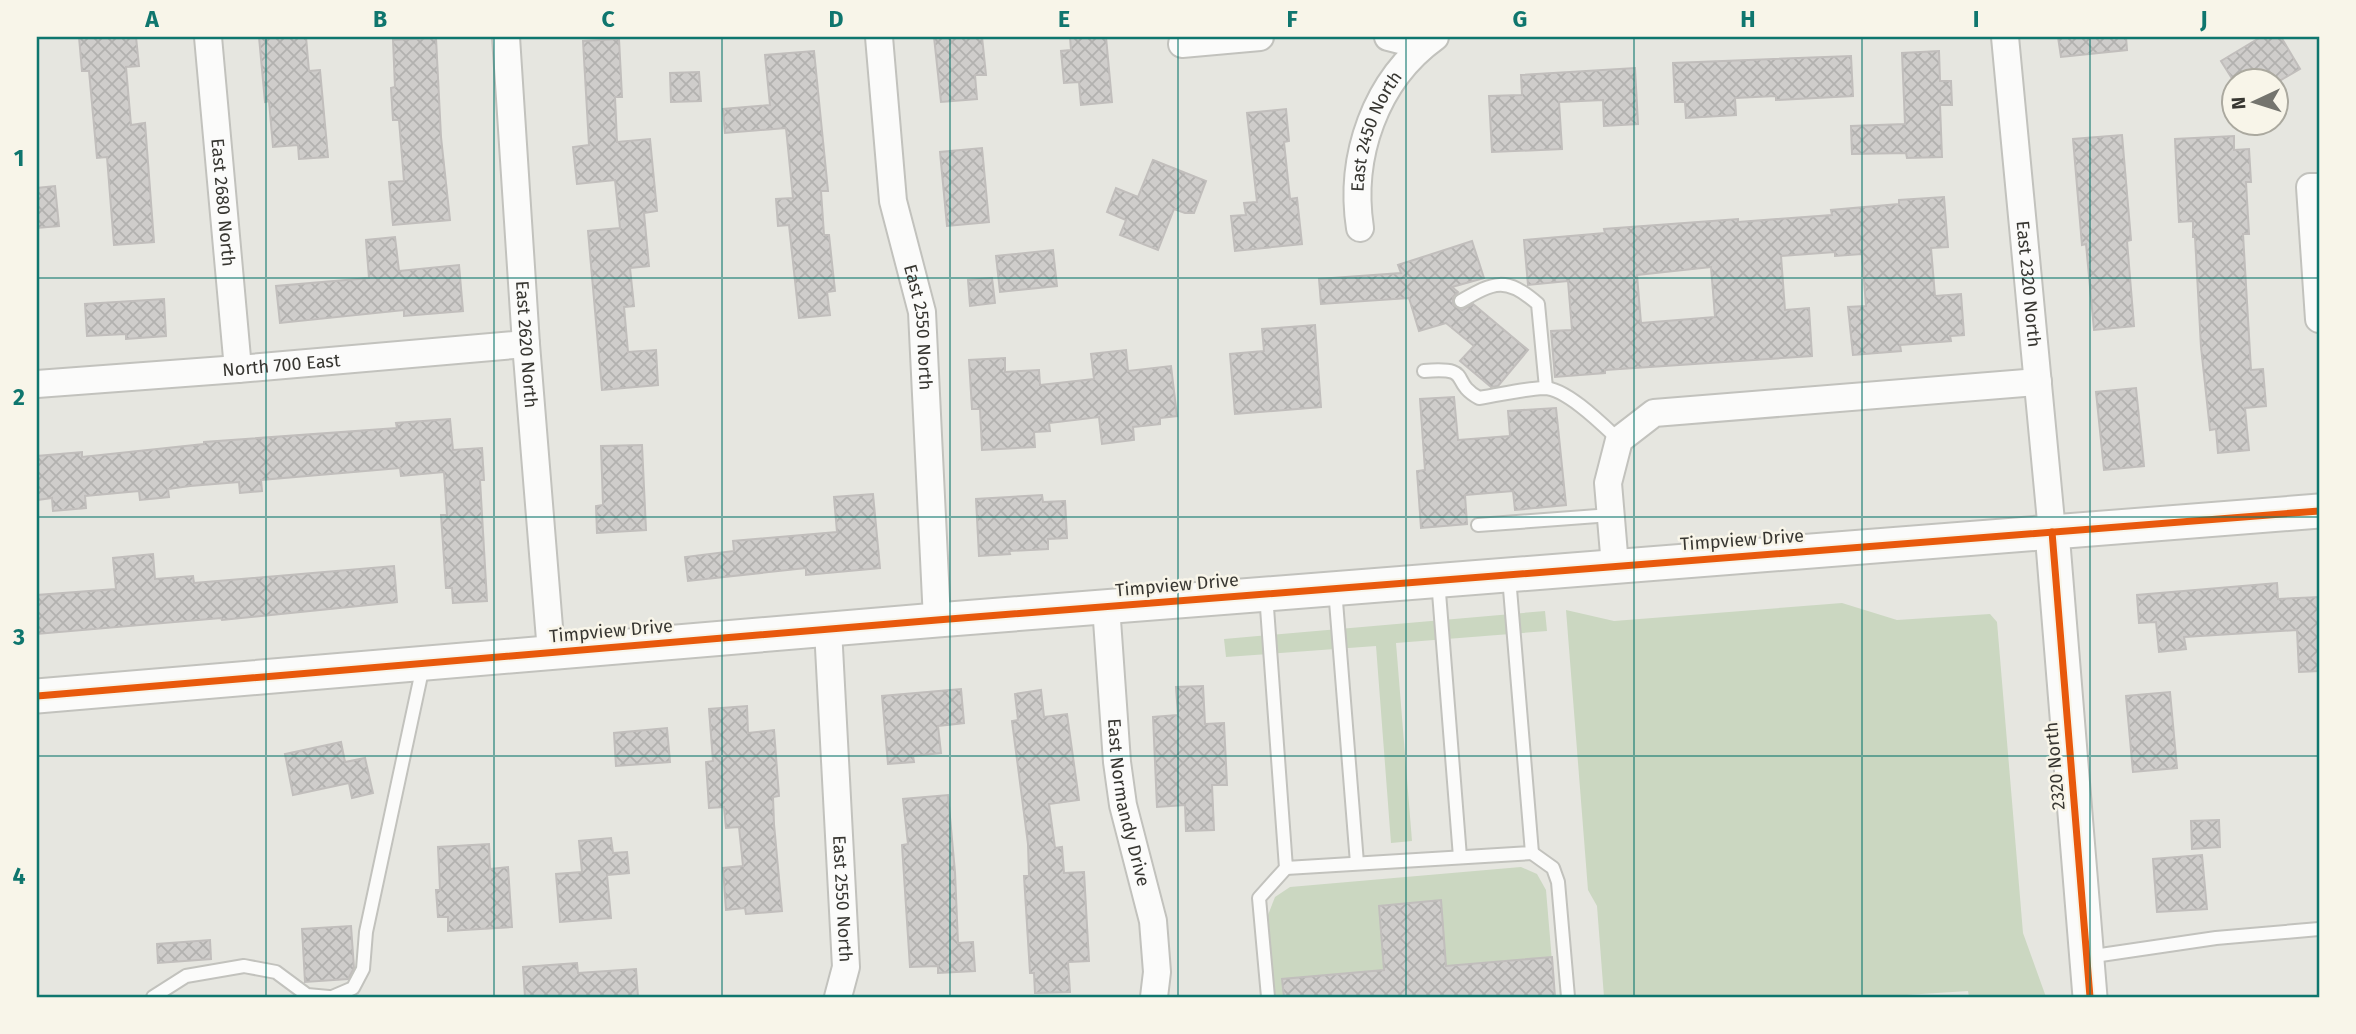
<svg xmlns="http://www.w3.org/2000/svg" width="2356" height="1034" font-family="'Fira Sans',sans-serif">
<defs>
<pattern id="building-cross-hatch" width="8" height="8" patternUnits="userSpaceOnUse" patternTransform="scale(1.75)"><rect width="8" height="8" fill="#cfcdcb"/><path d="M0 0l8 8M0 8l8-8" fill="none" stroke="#b2b1af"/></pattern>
</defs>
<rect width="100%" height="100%" fill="#e6e6e0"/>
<g fill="#cbd7c1">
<path d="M 1842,603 L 1897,620 L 1990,614 L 1997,622 L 2023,933 L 2046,997 L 1969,997 L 1968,991 L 1875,997 L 1604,997 L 1597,906 L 1588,890 L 1566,610 L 1614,621 Z"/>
<path d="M 1545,611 L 1547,631 L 1396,643 L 1412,841 L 1391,843 L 1376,646 L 1226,657 L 1224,639 Z"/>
<path d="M 1521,867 L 1537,874 L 1546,890 L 1555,997 L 1275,997 L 1268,915 L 1275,897 L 1290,887 Z"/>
</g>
<g fill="url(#building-cross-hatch)" stroke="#c1bebc" stroke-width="2" fill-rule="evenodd">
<path d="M 79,37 L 136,37 L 139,66 L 126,67 L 131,125 L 145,123 L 154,242 L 114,245 L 107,157 L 97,158 L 89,71 L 82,71 Z"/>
<path d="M 259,37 L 306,37 L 309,71 L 320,70 L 328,157 L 299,159 L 298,145 L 273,147 L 269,101 L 265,102 Z"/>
<path d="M 934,37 L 982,37 L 986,75 L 975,75 L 977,99 L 941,102 Z"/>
<path d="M 1070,37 L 1106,37 L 1112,102 L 1081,105 L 1079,82 L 1064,83 L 1061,51 L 1071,50 Z"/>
<path d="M 2058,37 L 2126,37 L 2127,50 L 2061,57 Z"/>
<path d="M 2261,37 L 2281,37 L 2300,69 L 2281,80 L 2233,80 L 2221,61 Z"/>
<path d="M 436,38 L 441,137 L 450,220 L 393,225 L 389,182 L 404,181 L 399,120 L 393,120 L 391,88 L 395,87 L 393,40 Z"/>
<path d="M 619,39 L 622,97 L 615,97 L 617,142 L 650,139 L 657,211 L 644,213 L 649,266 L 630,268 L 634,306 L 624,307 L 628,352 L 656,350 L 658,385 L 602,390 L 588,231 L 620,228 L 615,180 L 577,184 L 573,147 L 589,145 L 583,41 Z"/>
<path d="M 814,51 L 828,191 L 821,191 L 824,235 L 829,235 L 835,291 L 827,292 L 830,315 L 799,318 L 789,225 L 778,226 L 776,199 L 793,198 L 786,128 L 725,133 L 723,109 L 770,105 L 765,55 Z"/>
<path d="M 1939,51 L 1940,81 L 1951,81 L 1952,105 L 1940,105 L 1942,157 L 1907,158 L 1906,153 L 1852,154 L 1851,126 L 1905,124 L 1902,53 Z"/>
<path d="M 1851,56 L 1853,96 L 1776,100 L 1776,96 L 1735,98 L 1736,115 L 1686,118 L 1685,102 L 1675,102 L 1673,63 Z"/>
<path d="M 1635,68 L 1638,124 L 1604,126 L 1603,100 L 1559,102 L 1562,149 L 1492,152 L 1489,96 L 1522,95 L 1521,75 Z"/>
<path d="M 699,72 L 701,101 L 671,102 L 670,73 Z"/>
<path d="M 1286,109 L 1289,141 L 1284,142 L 1290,199 L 1297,198 L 1302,244 L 1235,251 L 1231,216 L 1246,215 L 1244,203 L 1257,202 L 1247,113 Z"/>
<path d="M 2122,135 L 2131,240 L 2127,241 L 2134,326 L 2094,330 L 2086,244 L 2082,245 L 2073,139 Z"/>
<path d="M 2234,136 L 2234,150 L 2249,149 L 2251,182 L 2246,182 L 2249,234 L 2243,234 L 2251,370 L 2263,369 L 2266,406 L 2245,408 L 2249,450 L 2218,453 L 2216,429 L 2210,430 L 2201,347 L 2195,237 L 2193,237 L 2193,221 L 2179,222 L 2175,139 Z"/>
<path d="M 982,148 L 989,222 L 947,226 L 940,152 Z"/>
<path d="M 1153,160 L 1206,181 L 1194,213 L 1185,213 L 1174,209 L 1158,250 L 1120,235 L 1126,220 L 1107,212 L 1116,188 L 1138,197 Z"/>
<path d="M 55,186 L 59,226 L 37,228 L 37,188 Z"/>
<path d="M 1944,197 L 1948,247 L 1931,248 L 1935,296 L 1961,294 L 1964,335 L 1950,336 L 1951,341 L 1900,345 L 1901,351 L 1853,355 L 1848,307 L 1866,306 L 1862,254 L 1835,256 L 1835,252 L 1781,256 L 1785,310 L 1809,308 L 1812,356 L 1605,370 L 1605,373 L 1555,377 L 1551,331 L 1572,330 L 1568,281 L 1528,285 L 1524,240 L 1605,233 L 1604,229 L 1738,219 L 1738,222 L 1832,215 L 1831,210 L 1899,204 L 1899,200 ZM 1711,267 L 1715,317 L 1641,323 L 1637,275 Z"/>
<path d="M 395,237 L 399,271 L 459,265 L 463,311 L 404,316 L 404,310 L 280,323 L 276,286 L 369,278 L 366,240 Z"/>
<path d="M 1472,241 L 1484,278 L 1452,287 L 1458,292 L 1453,297 L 1453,305 L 1462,310 L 1473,304 L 1528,350 L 1498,386 L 1491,387 L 1460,361 L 1474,346 L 1446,323 L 1419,331 L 1409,298 L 1321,304 L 1319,279 L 1401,273 L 1398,265 Z"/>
<path d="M 1053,250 L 1057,286 L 1000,292 L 996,256 Z"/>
<path d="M 992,278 L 995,303 L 970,306 L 968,280 Z"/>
<path d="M 164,299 L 166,336 L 126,339 L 126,334 L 87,336 L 85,304 Z"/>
<path d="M 1315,325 L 1321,407 L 1235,414 L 1230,354 L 1264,351 L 1262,329 Z"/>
<path d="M 1126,350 L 1128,371 L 1171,366 L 1177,416 L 1160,418 L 1160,424 L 1133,427 L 1134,440 L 1102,444 L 1099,417 L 1049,423 L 1050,431 L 1034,432 L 1035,447 L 982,450 L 980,409 L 972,409 L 969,360 L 1005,358 L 1005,372 L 1039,370 L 1040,385 L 1094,379 L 1091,354 Z"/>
<path d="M 2136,388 L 2144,466 L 2104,470 L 2096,392 Z"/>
<path d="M 1454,397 L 1458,440 L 1510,436 L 1508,411 L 1556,408 L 1566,505 L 1515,510 L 1513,491 L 1465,495 L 1467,524 L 1421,528 L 1417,471 L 1425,470 L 1420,399 Z"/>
<path d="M 450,419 L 453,450 L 482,448 L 484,480 L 480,480 L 487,601 L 453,603 L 452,588 L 446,588 L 441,515 L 447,515 L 444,472 L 401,476 L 400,468 L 261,480 L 262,491 L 240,493 L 239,482 L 190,486 L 168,489 L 169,497 L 140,500 L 139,491 L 85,496 L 86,508 L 53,511 L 52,498 L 37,500 L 37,456 L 82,452 L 82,457 L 204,444 L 204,442 L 397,428 L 396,423 Z"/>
<path d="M 642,445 L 646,530 L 597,533 L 596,506 L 603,505 L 601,446 Z"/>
<path d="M 873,494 L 880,568 L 806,575 L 806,568 L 688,581 L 685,557 L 734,551 L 733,541 L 837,532 L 834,497 Z"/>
<path d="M 1042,495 L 1043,502 L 1065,501 L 1067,538 L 1048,539 L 1048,549 L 1009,551 L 1010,554 L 979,556 L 976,499 Z"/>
<path d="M 153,554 L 155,579 L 193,576 L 194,583 L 394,566 L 397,602 L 222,620 L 221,618 L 37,634 L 37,595 L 116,589 L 113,558 Z"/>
<path d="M 2277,583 L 2278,599 L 2319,597 L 2319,671 L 2299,672 L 2297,630 L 2184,637 L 2186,649 L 2159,652 L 2156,622 L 2139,623 L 2137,595 Z"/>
<path d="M 1203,686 L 1205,724 L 1224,723 L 1227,785 L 1212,785 L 1214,830 L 1186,831 L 1185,805 L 1157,807 L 1153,717 L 1178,715 L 1176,687 Z"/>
<path d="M 961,689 L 964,723 L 938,726 L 941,753 L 913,756 L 914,762 L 888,764 L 882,696 Z"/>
<path d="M 1041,690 L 1044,717 L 1067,714 L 1079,800 L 1049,804 L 1055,848 L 1062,847 L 1064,873 L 1084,872 L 1089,961 L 1068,962 L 1070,992 L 1035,993 L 1034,973 L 1030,973 L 1024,876 L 1029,876 L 1028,844 L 1012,721 L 1018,720 L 1015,694 Z"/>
<path d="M 2170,692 L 2177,768 L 2133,772 L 2126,696 Z"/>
<path d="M 747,706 L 748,733 L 774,730 L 779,796 L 773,797 L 774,824 L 782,911 L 746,914 L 745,908 L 726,910 L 723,868 L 743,866 L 739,827 L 726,828 L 724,807 L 709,808 L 706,762 L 713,761 L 709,709 Z"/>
<path d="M 667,728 L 670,762 L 616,766 L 614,733 Z"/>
<path d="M 341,742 L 345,762 L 365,758 L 373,793 L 352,798 L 349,783 L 293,795 L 285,754 Z"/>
<path d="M 948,795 L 955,872 L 958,943 L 973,942 L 975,971 L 938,973 L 938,966 L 910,967 L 902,845 L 908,844 L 903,799 Z"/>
<path d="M 2219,820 L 2220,847 L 2192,849 L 2191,821 Z"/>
<path d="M 611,838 L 613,853 L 627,852 L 629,873 L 607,875 L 611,918 L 560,922 L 556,874 L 582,872 L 579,841 Z"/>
<path d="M 489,844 L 490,869 L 508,867 L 512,927 L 448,931 L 448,917 L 438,917 L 436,890 L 440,890 L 438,847 Z"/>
<path d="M 2202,855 L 2207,909 L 2157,912 L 2153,859 Z"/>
<path d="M 1441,900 L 1446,966 L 1552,957 L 1555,997 L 1284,997 L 1282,979 L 1384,970 L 1379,906 Z"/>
<path d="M 351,926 L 354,968 L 348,979 L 305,982 L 302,929 Z"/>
<path d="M 210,940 L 211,959 L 158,963 L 157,944 Z"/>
<path d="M 577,963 L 578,973 L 636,969 L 638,997 L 525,997 L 523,967 Z"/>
</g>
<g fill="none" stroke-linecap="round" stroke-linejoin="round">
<defs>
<g id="service">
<path d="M 1461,301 C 1494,282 1506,276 1538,304 L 1546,388"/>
<path d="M 1424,371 C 1475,367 1448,381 1479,398 C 1500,395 1522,389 1544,388 C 1566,388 1603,425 1619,440"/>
<path d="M 1478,525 L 1611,515"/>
<path d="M 1438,580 L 1460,857"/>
<path d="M 1335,589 L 1357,863"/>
<path d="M 1266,594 L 1286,868 L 1532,853 L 1509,577"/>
<path d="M 1532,853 L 1553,868 L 1558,882 L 1568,997"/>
<path d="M 2087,957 L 2216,938 L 2319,929"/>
<path d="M 153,997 L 186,976 L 244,966 L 276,972 L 307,995 L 329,997"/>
<path d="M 332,997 L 353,988 L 363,969 L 366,932 L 423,666"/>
<path d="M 1268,997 L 1259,898 L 1286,868"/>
</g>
<g id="minor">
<path id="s1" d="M 208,37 L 238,369"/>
<path id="s2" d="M 506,37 L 526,344 L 551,652"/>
<path id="s3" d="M 879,37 L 893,201 L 922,312 L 937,620"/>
<path d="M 1388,37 L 1423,46"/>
<path id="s4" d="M 2005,37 L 2052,532"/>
<path d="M 1182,44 L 1260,37"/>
<path d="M 2319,187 L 2310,187 L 2319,319"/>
<path id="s5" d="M 1360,228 C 1349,157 1375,80 1435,37"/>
<path id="s6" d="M 37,384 L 238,369 L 526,344"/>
<path d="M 1615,566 L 1608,483 L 1619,440 L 1654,413 L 2038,382"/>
<path id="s7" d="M 1106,606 L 1117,762 L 1123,805 L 1153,921 L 1157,972 L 1154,997"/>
<path id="s8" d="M 828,629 L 846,967 L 838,997"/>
</g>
<g id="tertiary">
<path d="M 2052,532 L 2090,997"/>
<path d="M 37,696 L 937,620 L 2319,511"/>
</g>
</defs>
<use href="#service" stroke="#c2c2bd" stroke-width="16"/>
<use href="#minor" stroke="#c2c2bd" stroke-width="30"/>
<use href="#tertiary" stroke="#c2c2bd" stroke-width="37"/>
<use href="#service" stroke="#fbfbfa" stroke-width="12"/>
<use href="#minor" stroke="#fbfbfa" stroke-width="26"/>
<use href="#tertiary" stroke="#fbfbfa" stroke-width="33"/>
<defs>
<g id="cycleway">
<path d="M 2052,532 L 2090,997"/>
<path d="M 37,696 L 937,620 L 2319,511"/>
</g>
</defs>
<use href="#cycleway" stroke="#f8f5e9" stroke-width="11"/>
<use href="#cycleway" stroke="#e8590c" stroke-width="7"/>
</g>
<path fill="none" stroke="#0f766e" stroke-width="2" stroke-opacity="0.55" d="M 266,37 L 266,997M 494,37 L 494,997M 722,37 L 722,997M 950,37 L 950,997M 1178,37 L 1178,997M 1406,37 L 1406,997M 1634,37 L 1634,997M 1862,37 L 1862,997M 2090,37 L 2090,997M 37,278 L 2319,278M 37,517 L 2319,517M 37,756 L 2319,756"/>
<g text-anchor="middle" stroke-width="5" stroke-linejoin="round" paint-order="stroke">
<g font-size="18" fill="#373631" stroke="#f8f5e9">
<text dy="6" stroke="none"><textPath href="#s5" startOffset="100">East 2450 North</textPath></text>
<text dy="6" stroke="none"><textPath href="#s1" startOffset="166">East 2680 North</textPath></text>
<text dy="6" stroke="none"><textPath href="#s4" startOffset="248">East 2320 North</textPath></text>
<text dy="6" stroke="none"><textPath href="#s3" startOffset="294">East 2550 North</textPath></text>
<text dy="6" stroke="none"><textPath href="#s2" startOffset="308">East 2620 North</textPath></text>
<text dy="6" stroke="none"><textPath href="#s6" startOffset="245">North 700 East</textPath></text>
<text transform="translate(1742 540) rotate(-4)" y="6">Timpview Drive</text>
<text transform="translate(1177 585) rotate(-5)" y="6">Timpview Drive</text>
<text transform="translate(611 631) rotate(-5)" y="6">Timpview Drive</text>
<text transform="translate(2055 766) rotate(-95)" y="6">2320 North</text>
<text dy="6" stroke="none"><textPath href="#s7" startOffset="198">East Normandy Drive</textPath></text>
<text dy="6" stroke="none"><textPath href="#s8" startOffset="270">East 2550 North</textPath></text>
</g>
</g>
<rect width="2356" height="1034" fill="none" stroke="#f8f5e9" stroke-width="77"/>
<g transform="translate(2255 102) rotate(266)"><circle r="33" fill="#f8f5e9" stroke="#aba99f" stroke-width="2"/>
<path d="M0-5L12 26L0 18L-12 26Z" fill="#74746e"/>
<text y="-10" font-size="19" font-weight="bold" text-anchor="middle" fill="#373631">N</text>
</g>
<rect x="38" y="38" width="2280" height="958" fill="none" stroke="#0f766e" stroke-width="2.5"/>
<g font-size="23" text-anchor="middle" font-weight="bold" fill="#0f766e">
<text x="152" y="27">A</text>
<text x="380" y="27">B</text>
<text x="608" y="27">C</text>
<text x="836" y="27">D</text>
<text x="1064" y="27">E</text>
<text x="1292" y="27">F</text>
<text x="1520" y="27">G</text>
<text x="1748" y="27">H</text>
<text x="1976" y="27">I</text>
<text x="2204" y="27">J</text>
<text x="19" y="166">1</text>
<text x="19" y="405">2</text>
<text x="19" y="645">3</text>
<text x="19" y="884">4</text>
</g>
</svg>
